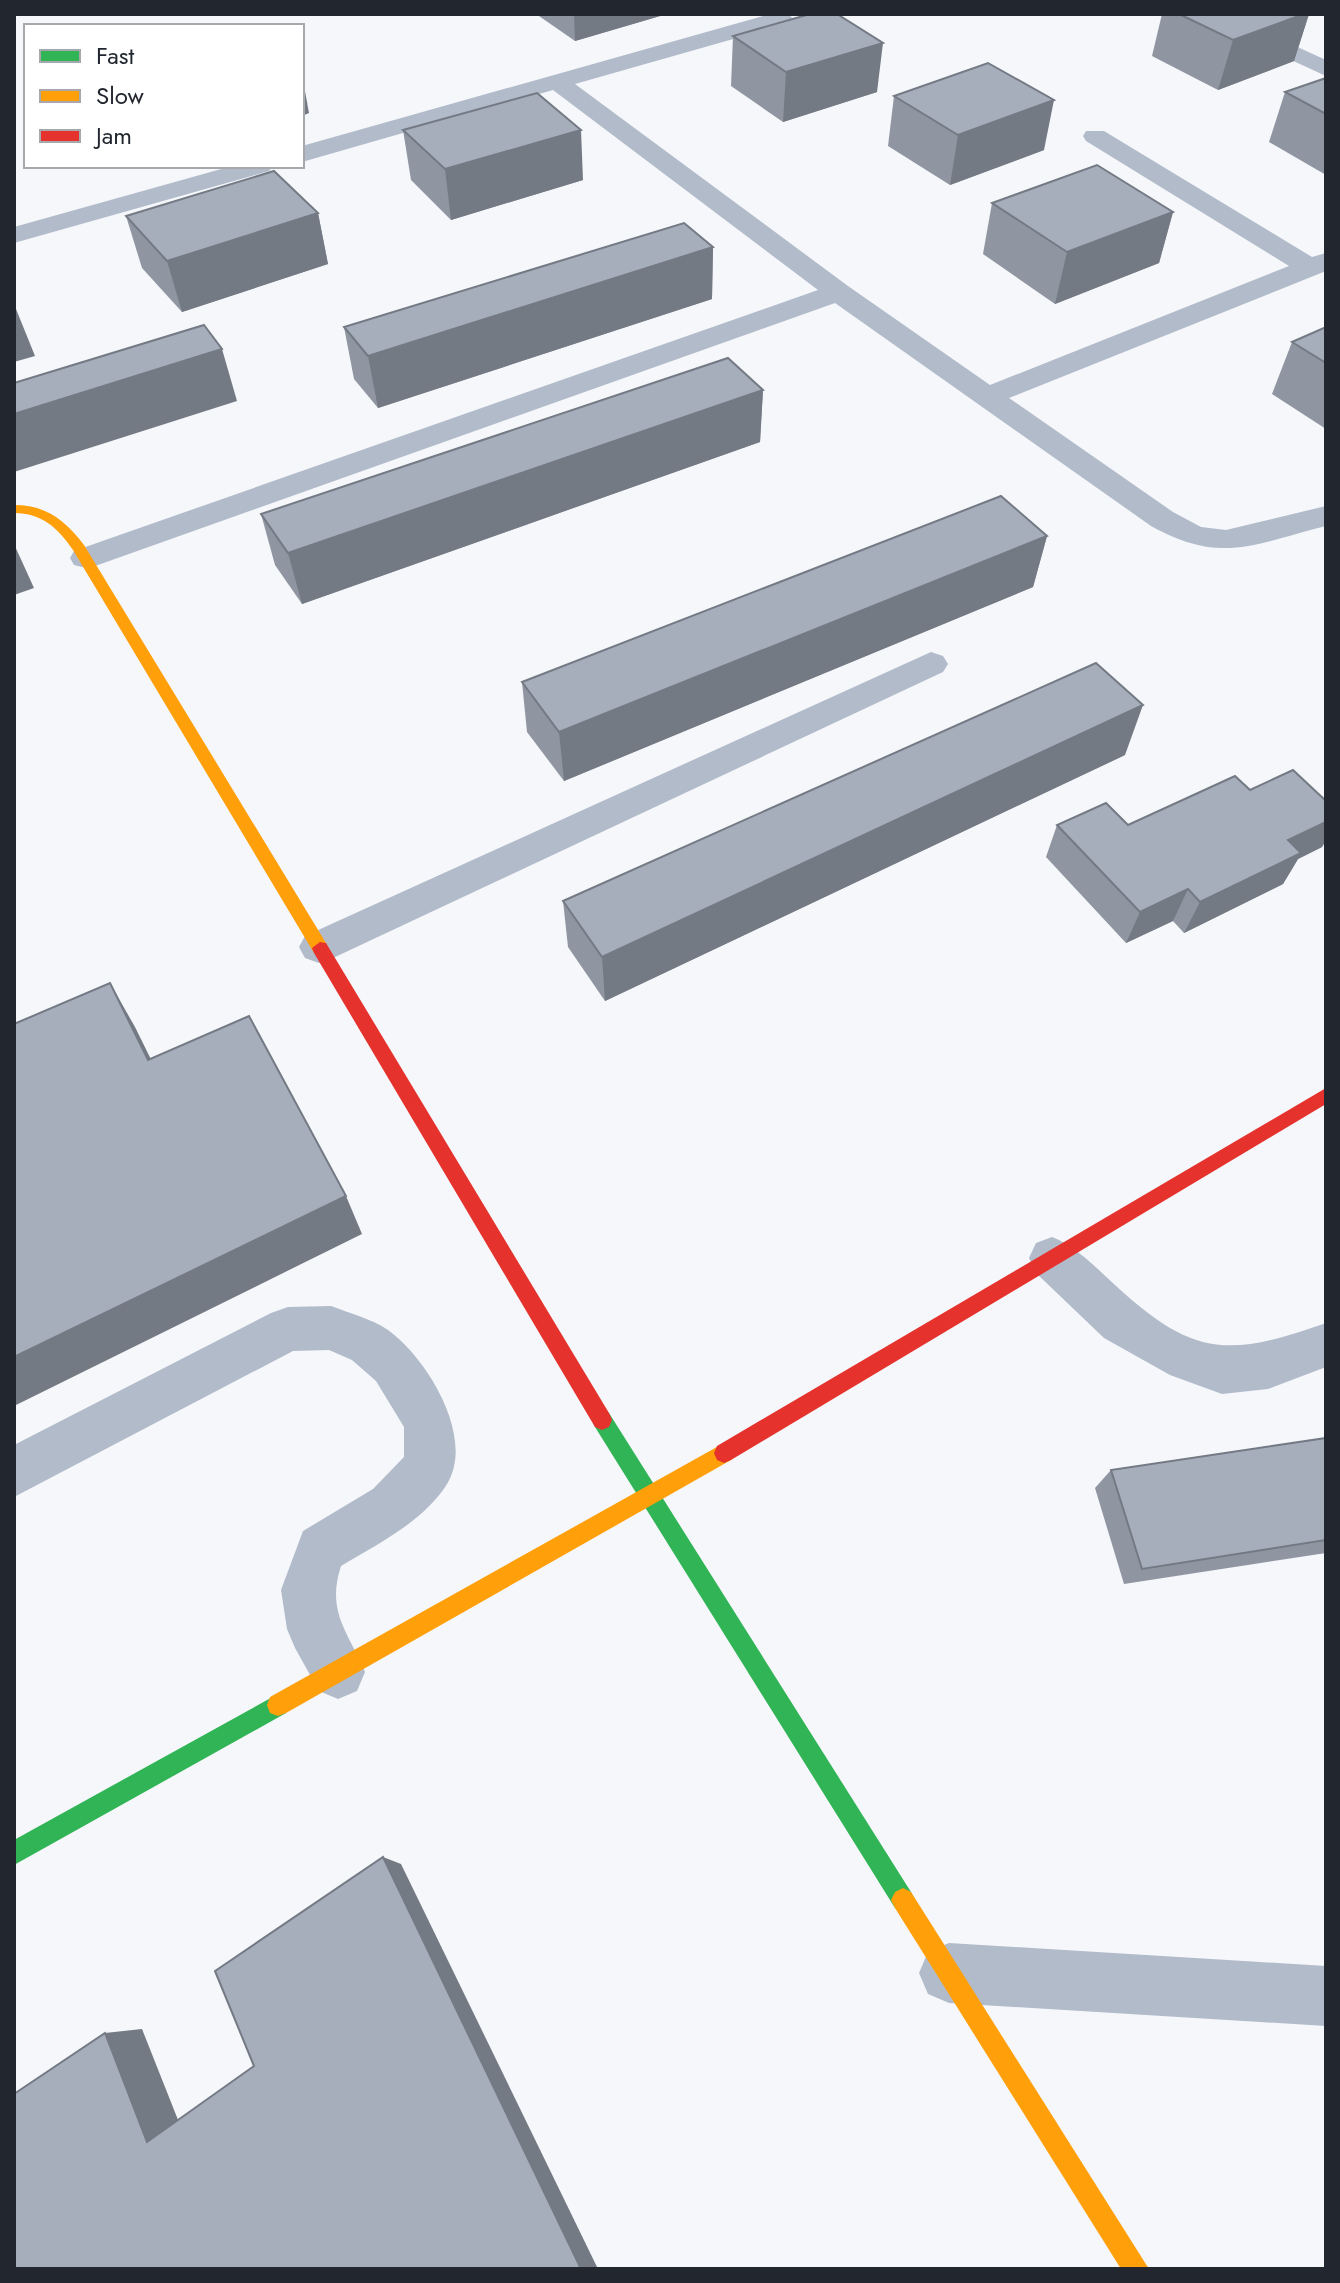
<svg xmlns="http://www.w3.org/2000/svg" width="1340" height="2283" font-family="Jost,sans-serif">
<rect width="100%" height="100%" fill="#f5f7fa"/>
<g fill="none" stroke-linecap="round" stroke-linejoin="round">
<g fill="#b2bbca" fill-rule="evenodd">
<path d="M 770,14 L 789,14 L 792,18 L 789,23 L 575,84 L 848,286 L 990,385 L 1289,266 L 1086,141 L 1083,136 L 1086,131 L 1104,131 L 1312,257 L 1326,253 L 1326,271 L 1009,398 L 1173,512 L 1201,527 L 1226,530 L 1326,506 L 1326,526 C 1254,544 1221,565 1151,526 L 835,303 L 98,565 L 86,568 L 74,565 L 70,558 L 74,551 L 818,290 L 553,90 L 302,162 L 302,146 Z"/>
<path d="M 1271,35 L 1326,60 L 1326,76 L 1263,47 L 1260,42 Z"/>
<path d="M 232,166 L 273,166 L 269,171 L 14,243 L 14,227 Z"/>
<path d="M 931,652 L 943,656 L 948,664 L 943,672 L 333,958 L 319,963 L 305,958 L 299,947 L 305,936 Z"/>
<path d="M 1052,1237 C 1077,1247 1095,1267 1115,1285 C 1194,1358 1229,1357 1326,1323 L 1326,1367 L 1268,1389 L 1222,1394 L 1170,1375 L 1104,1338 L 1036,1273 L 1029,1258 L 1036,1243 Z"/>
<path d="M 331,1306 C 349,1313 372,1319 388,1330 C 426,1357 476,1437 447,1484 C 423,1522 379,1543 341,1566 C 326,1612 348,1631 365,1672 L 357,1691 L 338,1699 L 319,1691 L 295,1648 L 287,1629 L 281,1590 L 303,1531 L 373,1489 L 404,1457 L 404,1427 L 376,1381 L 352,1360 L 329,1350 L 293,1351 L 14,1497 L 14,1445 L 271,1313 L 288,1307 Z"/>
<path d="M 949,1943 L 1326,1966 L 1326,2026 L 949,2003 L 928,1994 L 919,1973 L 928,1952 Z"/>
</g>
<g fill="#30b455" fill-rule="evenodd">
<path d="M 602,1410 L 609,1413 L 911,1892 L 915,1900 L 911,1908 L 903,1912 L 895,1908 L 595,1427 L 592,1420 L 595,1413 Z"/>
<path d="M 278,1694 L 286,1697 L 289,1705 L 286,1713 L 14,1865 L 14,1840 Z"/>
</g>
<g fill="#ff9f0a" fill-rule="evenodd">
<path d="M 14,505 C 46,505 65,520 84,545 L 326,943 L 328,948 L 326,953 L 314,953 L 73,550 C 58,528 42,513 14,513 Z"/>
<path d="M 724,1443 L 731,1446 L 734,1453 L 731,1460 L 286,1713 L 278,1716 L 270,1713 L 267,1705 L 270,1697 Z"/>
<path d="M 903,1888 L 911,1892 L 1149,2269 L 1121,2269 L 895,1908 L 891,1900 L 895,1892 Z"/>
</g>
<g fill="#e5322d" fill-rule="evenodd">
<path d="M 320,942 L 326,943 L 609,1413 L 612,1420 L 609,1427 L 602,1430 L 595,1427 L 314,953 L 312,948 Z"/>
<path d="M 1326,1088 L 1326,1104 L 731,1460 L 724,1463 L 717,1460 L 714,1453 L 717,1446 Z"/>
</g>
</g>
<g fill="#8f96a2">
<path d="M 539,14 L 667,14 L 575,41 L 539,16 Z"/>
<path d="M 1162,14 L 1309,14 L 1294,61 L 1218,90 L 1152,56 Z"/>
<path d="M 733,36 L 877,92 L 783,122 L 731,86 Z"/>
<path d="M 1326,78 L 1326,175 L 1269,142 L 1285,92 Z"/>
<path d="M 894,96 L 1044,150 L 950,185 L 888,146 Z"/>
<path d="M 403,130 L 583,180 L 451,220 L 411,180 Z"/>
<path d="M 992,203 L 1173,212 L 1159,263 L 1055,304 L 983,254 Z"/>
<path d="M 318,213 L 328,264 L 182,312 L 142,268 L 126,216 Z"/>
<path d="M 713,247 L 712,299 L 378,408 L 354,379 L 344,327 Z"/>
<path d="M 1326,327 L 1326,429 L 1272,394 L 1292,342 Z"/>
<path d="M 763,390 L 760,442 L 302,604 L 275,565 L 261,514 Z"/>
<path d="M 1047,536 L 1033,587 L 564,781 L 527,732 L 522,682 Z"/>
<path d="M 1125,755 L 605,1001 L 568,947 L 563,901 Z"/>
<path d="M 1250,790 L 1322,847 L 1298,859 L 1283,884 L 1184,933 L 1173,921 L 1126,943 L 1046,857 L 1057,825 L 1128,825 Z"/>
<path d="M 1326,1438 L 1326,1553 L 1124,1584 L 1095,1488 L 1111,1470 Z"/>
</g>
<g fill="#747a84">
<path d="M 574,14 L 667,14 L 575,41 Z"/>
<path d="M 1304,14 L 1309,14 L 1294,61 L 1218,90 L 1233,40 Z"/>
<path d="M 883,43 L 877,92 L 783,122 L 786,72 Z"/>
<path d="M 302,75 L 309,113 L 302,116 Z"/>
<path d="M 1054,100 L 1044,150 L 950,185 L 958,135 Z"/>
<path d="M 581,130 L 583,180 L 451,220 L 445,169 Z"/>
<path d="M 1173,212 L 1159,263 L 1055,304 L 1067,252 Z"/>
<path d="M 318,213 L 328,264 L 182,312 L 167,261 Z"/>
<path d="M 713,247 L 712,299 L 378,408 L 368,356 Z"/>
<path d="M 14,304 L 35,356 L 14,362 Z"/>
<path d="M 222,349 L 237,401 L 14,472 L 14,414 Z"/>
<path d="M 763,390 L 760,442 L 302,604 L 288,553 Z"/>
<path d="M 1047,536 L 1033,587 L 564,781 L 559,732 Z"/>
<path d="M 14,544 L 34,588 L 14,595 Z"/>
<path d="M 1143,705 L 1125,755 L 605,1001 L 602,957 Z"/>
<path d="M 1326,822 L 1326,841 L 1322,847 L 1298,859 L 1283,884 L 1184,933 L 1200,902 L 1288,840 Z"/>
<path d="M 1188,889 L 1173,921 L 1126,943 L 1140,912 Z"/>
<path d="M 110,983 L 135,1027 L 172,1102 L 148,1060 Z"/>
<path d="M 346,1196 L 362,1234 L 14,1406 L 14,1357 Z"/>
<path d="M 383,1857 L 401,1864 L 598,2269 L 581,2269 Z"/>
<path d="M 142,2029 L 182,2130 L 147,2142 L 105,2033 Z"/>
</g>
<g fill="#a6aebc" stroke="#747a84" stroke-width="2">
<path d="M 810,14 L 837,14 L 883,43 L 786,72 L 733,36 Z"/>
<path d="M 1179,14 L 1304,14 L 1233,40 Z"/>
<path d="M 988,63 L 1054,100 L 958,135 L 894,96 Z"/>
<path d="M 1326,78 L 1326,114 L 1285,92 Z"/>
<path d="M 537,93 L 581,130 L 445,169 L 403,130 Z"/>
<path d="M 1097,165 L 1173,212 L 1067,252 L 992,203 Z"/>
<path d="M 274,171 L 318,213 L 167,261 L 126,216 Z"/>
<path d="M 684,223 L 713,247 L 368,356 L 344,327 Z"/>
<path d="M 204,325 L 222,349 L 14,414 L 14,383 Z"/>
<path d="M 1326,327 L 1326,363 L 1292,342 Z"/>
<path d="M 728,358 L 763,390 L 288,553 L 261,514 Z"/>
<path d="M 1001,496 L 1047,536 L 559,732 L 522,682 Z"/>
<path d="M 1096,663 L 1143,705 L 602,957 L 563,901 Z"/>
<path d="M 1293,770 L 1326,801 L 1326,822 L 1288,840 L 1301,853 L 1200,902 L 1188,889 L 1140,912 L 1057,825 L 1106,803 L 1128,825 L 1235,776 L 1250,790 Z"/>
<path d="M 110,983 L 148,1060 L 249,1016 L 346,1196 L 14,1357 L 14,1024 Z"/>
<path d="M 1326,1438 L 1326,1540 L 1142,1569 L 1111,1470 Z"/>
<path d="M 383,1857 L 581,2269 L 14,2269 L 14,2094 L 105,2033 L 147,2142 L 254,2066 L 215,1971 Z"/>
</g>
<rect width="1340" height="2283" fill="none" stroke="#21262f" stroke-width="32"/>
<rect x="24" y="24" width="280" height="144" fill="#ffffff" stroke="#a6a8ac" stroke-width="2"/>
<rect x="40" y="50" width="40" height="12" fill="#30b455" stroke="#a6a8ac" stroke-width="2"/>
<text x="96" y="64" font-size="24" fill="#21262f">Fast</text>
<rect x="40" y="90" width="40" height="12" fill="#ff9f0a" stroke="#a6a8ac" stroke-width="2"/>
<text x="96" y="104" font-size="24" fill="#21262f">Slow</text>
<rect x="40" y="130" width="40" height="12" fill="#e5322d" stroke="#a6a8ac" stroke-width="2"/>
<text x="96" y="144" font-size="24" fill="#21262f">Jam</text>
</svg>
